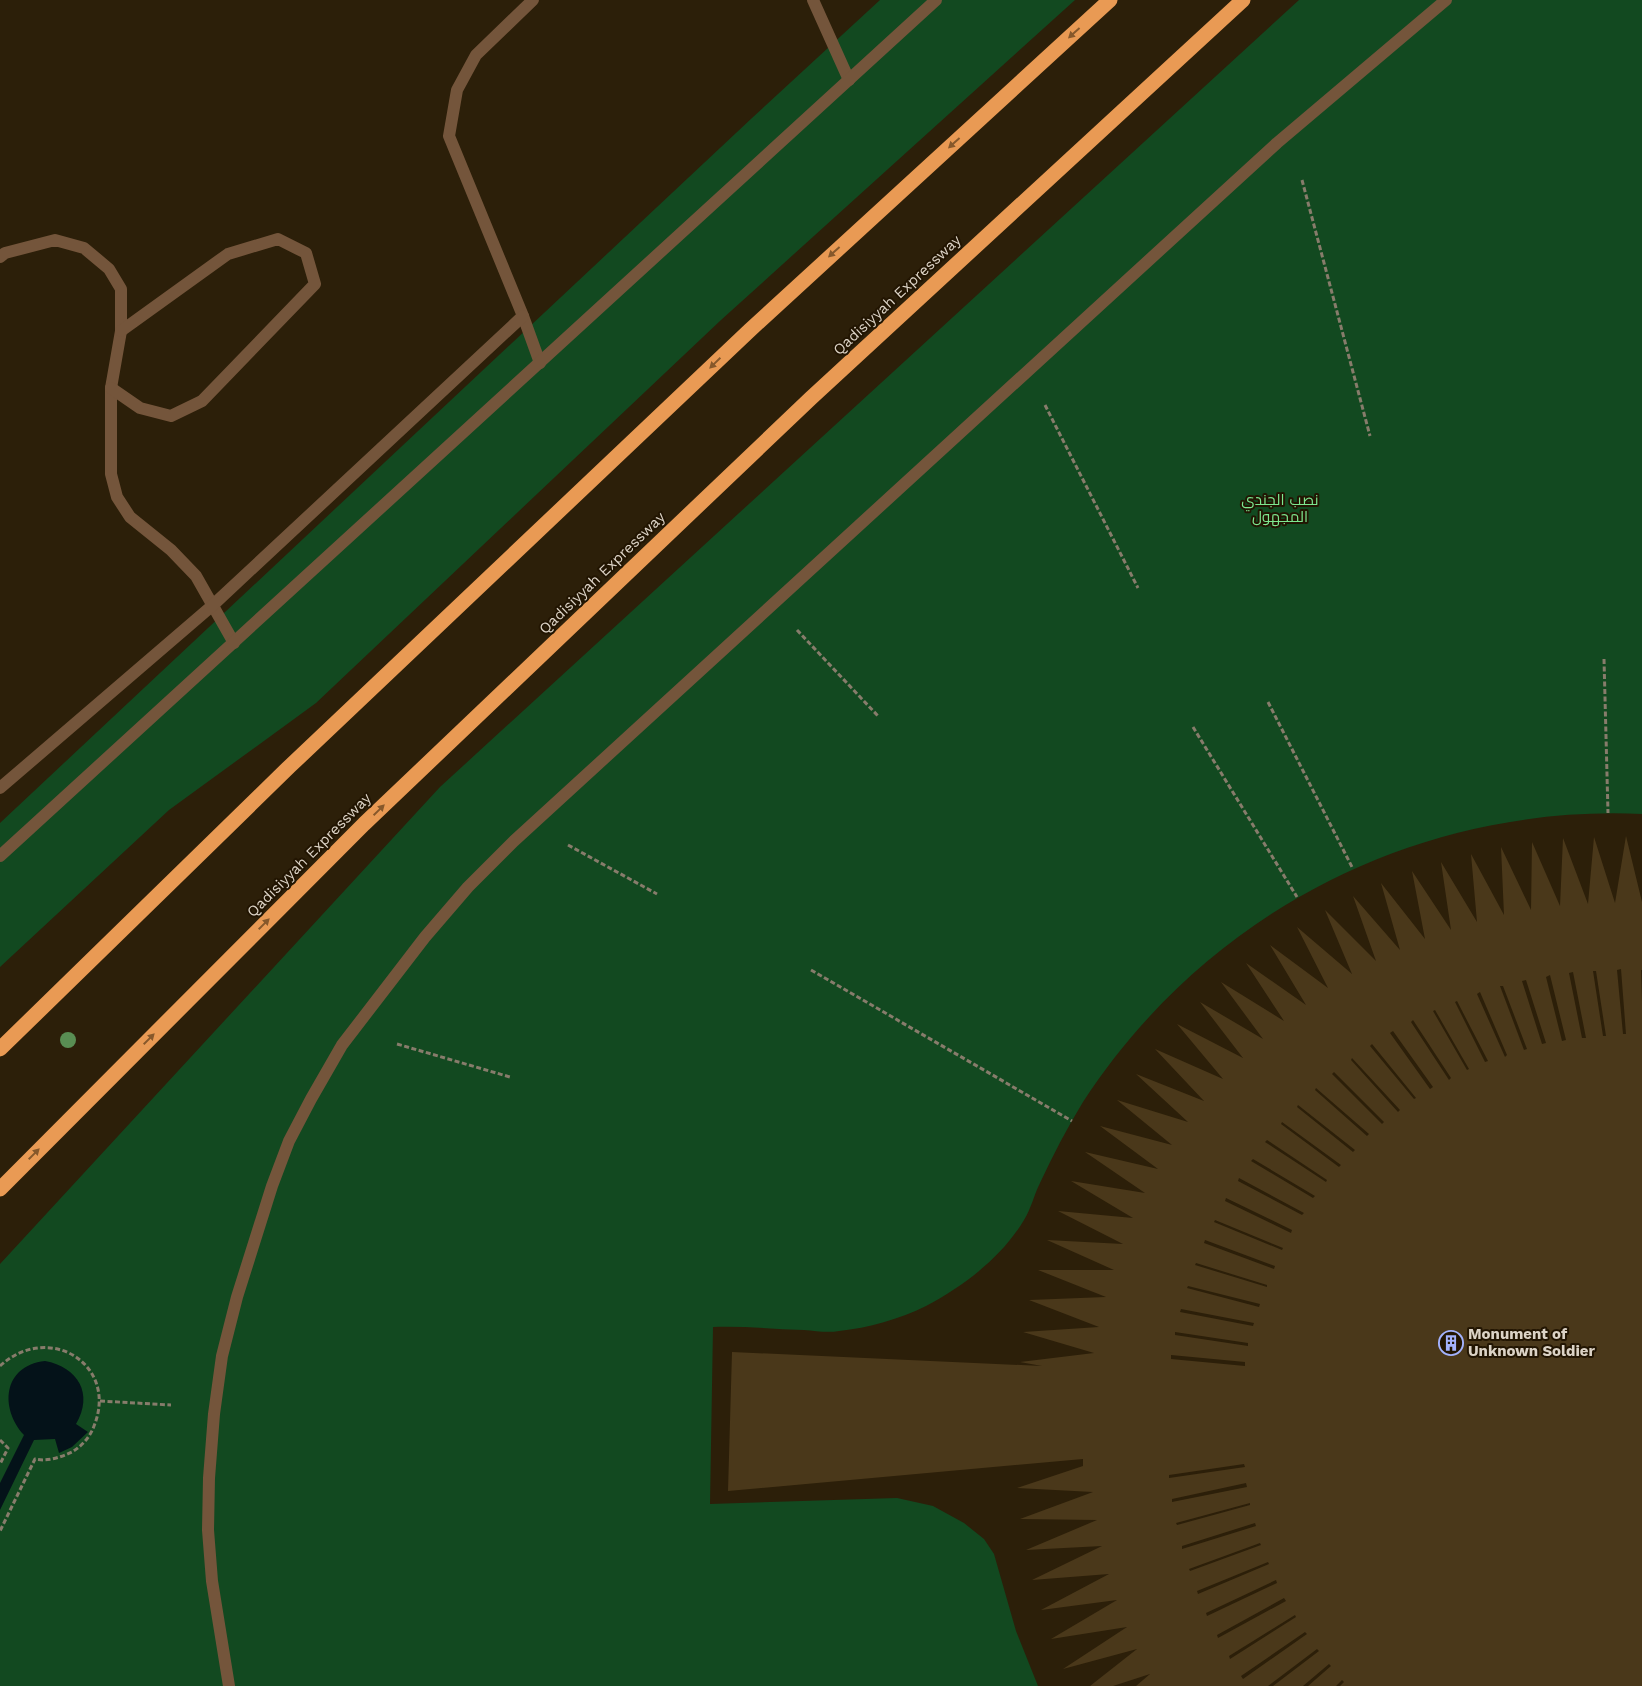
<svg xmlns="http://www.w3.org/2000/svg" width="1642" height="1686" font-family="'Work Sans',Cairo,sans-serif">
<rect width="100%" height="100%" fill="#2c1f09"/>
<g fill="#124920">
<path d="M 880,0 L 1075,0 L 721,320 L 316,703 L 169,810 L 0,967 L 0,823 L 752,118 Z"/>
<path d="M 1299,0 L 1642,0 L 1642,814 C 1417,804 1206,913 1083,1102 C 1067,1128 1053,1155 1040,1183 C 1034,1195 1031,1209 1024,1220 C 1002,1257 964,1286 926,1306 C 900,1319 868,1328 839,1331 C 828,1333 816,1331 804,1330 C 774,1329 743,1326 713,1327 L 710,1504 L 897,1498 L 933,1506 L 964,1523 L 984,1539 L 994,1554 L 1016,1631 L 1038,1686 L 0,1686 L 0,1264 L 440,787 Z"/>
</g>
<path fill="#041219" d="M 45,1361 C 78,1367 94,1394 76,1424 L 88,1432 L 72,1447 L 59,1453 L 55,1439 L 34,1440 L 0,1510 L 0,1483 L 24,1435 C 0,1409 2,1366 45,1361 Z"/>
<path fill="#4a381a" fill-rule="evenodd" d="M 1626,836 L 1642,902 L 1642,970 L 1641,970 L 1642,1001 L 1642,1686 L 1340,1686 L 1344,1682 L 1342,1680 L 1336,1686 L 1308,1686 L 1331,1666 L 1329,1664 L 1303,1686 L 1273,1686 L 1319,1651 L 1317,1649 L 1268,1686 L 1136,1686 L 1150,1674 L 1113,1686 L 1090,1686 L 1137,1649 L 1063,1669 L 1127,1627 L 1051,1639 L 1117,1600 L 1041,1610 L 1109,1574 L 1032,1580 L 1102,1546 L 1026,1550 L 1097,1520 L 1020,1519 L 1093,1492 L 1017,1488 L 1083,1466 L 1083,1459 L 728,1491 L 732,1352 L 1042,1366 L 1020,1362 L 1094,1353 L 1023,1332 L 1099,1327 L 1029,1300 L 1106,1297 L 1038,1270 L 1114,1270 L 1047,1240 L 1123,1244 L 1058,1211 L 1133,1218 L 1071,1181 L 1145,1193 L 1085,1152 L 1158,1169 L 1100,1126 L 1172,1145 L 1117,1100 L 1188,1122 L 1136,1074 L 1204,1101 L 1155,1049 L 1223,1079 L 1177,1024 L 1243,1058 L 1200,1002 L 1263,1039 L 1221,982 L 1284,1021 L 1246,963 L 1306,1005 L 1270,945 L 1328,988 L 1297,927 L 1352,974 L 1325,910 L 1376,961 L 1353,896 L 1400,950 L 1381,883 L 1425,939 L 1412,871 L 1451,930 L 1441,862 L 1477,922 L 1471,854 L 1504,915 L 1501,847 L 1531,910 L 1532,842 L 1560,906 L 1563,838 L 1588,904 L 1594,837 L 1615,903 ZM 1621,969 L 1626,1034 L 1623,1034 L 1617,970 ZM 1593,971 L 1596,971 L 1606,1036 L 1603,1036 ZM 1573,972 L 1586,1038 L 1582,1038 L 1569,973 ZM 1550,975 L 1566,1040 L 1562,1041 L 1546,977 ZM 1526,980 L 1546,1043 L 1542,1044 L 1522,981 ZM 1500,986 L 1503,986 L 1527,1049 L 1524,1050 ZM 1480,992 L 1507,1055 L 1505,1057 L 1477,994 ZM 1457,1001 L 1488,1061 L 1485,1062 L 1455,1002 ZM 1435,1010 L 1469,1069 L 1467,1070 L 1433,1011 ZM 1413,1020 L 1451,1078 L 1449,1080 L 1411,1022 ZM 1393,1031 L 1433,1087 L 1430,1089 L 1390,1033 ZM 1372,1044 L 1416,1098 L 1414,1099 L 1370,1046 ZM 1352,1058 L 1400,1110 L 1398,1112 L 1351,1060 ZM 1334,1072 L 1384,1122 L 1382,1124 L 1332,1074 ZM 1316,1088 L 1369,1134 L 1367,1136 L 1315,1090 ZM 1298,1105 L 1355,1150 L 1353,1152 L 1297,1107 ZM 1282,1122 L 1341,1165 L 1339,1167 L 1281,1124 ZM 1267,1140 L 1327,1180 L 1326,1182 L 1265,1142 ZM 1253,1159 L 1315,1196 L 1313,1198 L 1251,1161 ZM 1239,1178 L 1304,1213 L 1302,1215 L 1238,1181 ZM 1226,1198 L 1292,1230 L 1291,1233 L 1225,1201 ZM 1215,1220 L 1283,1248 L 1282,1250 L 1214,1222 ZM 1205,1240 L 1275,1266 L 1274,1269 L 1204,1243 ZM 1196,1263 L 1267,1285 L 1267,1287 L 1195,1265 ZM 1188,1286 L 1260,1304 L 1259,1307 L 1187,1288 ZM 1181,1309 L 1254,1323 L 1253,1326 L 1180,1312 ZM 1175,1332 L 1248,1343 L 1248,1346 L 1175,1335 ZM 1171,1355 L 1245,1362 L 1245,1366 L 1171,1359 ZM 1244,1464 L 1245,1467 L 1169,1478 L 1169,1475 ZM 1246,1483 L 1247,1487 L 1172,1502 L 1172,1499 ZM 1250,1503 L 1250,1505 L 1177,1525 L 1176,1523 ZM 1255,1523 L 1256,1526 L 1182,1549 L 1182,1546 ZM 1260,1543 L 1261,1545 L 1190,1571 L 1189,1569 ZM 1268,1562 L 1269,1564 L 1198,1594 L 1197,1591 ZM 1276,1580 L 1277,1583 L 1207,1616 L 1206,1613 ZM 1284,1598 L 1286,1601 L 1218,1638 L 1217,1635 ZM 1295,1615 L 1296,1617 L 1230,1659 L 1229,1656 ZM 1305,1632 L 1307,1634 L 1243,1679 L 1241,1676 Z"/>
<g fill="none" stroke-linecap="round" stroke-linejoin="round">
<g stroke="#877c6b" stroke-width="3" stroke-dasharray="5 2.5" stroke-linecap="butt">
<path d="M 1302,180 L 1370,436"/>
<path d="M 1045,405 L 1138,588"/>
<path d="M 797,630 L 878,716"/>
<path d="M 1604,659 L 1608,813"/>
<path d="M 1268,702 L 1353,869"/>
<path d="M 1193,727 L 1297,897"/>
<path d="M 568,845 L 657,894"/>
<path d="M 811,970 L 1072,1121"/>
<path d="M 397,1044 L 510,1077"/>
<path d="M 0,1366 C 49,1321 119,1365 94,1426 C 90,1437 82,1446 72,1452 C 61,1457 48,1462 35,1459 L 0,1531"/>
<path d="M 100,1401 L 171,1405"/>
<path d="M 0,1440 L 8,1448 L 0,1464"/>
</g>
<g stroke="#74553b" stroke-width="12">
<path d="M 533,0 L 476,55 L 457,90 L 449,136 L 523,316 L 540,363"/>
<path d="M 0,257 L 5,253 L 55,240 L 84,248 L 109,269 L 121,289 L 121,331 L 111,388 L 111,474 L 117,497 L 130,517 L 171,550 L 196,576 L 234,643"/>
<path d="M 111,388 L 140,408 L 171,416 L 202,401 L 315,284 L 306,253 L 278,239 L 228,254 L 121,331"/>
<path d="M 0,788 L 213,605 L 523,316"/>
<path d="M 229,1686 L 212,1581 L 208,1530 L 209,1478 L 214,1414 L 222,1356 L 237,1297 L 272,1186 L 289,1141 L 311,1099 L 342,1045 L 425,937 L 468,887 L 514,841 L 1277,143 L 1446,0"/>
</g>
<g stroke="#74553b" stroke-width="12">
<path d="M 813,0 L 849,80"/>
<path d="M 0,856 L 936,0"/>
</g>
<g stroke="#e99a54" stroke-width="15">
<path d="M 0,1049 L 290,766 L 750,330 L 1110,0"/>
<path d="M 0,1189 L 364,824 L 811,398 L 1243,0"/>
</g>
</g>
<circle fill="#598e53" cx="68" cy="1040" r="8"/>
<defs><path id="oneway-solid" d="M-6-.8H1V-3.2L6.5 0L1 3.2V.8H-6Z" transform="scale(1.25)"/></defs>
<g fill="#86582b">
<use href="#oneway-solid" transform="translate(1074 33) rotate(138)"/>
<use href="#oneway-solid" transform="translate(954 143) rotate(138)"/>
<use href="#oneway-solid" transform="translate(834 252) rotate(138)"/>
<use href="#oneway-solid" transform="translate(715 363) rotate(136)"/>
<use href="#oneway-solid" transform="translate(379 810) rotate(-44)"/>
<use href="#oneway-solid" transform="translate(264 924) rotate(-45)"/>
<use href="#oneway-solid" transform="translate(149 1039) rotate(-45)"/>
<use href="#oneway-solid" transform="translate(34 1154) rotate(-45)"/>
</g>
<defs>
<symbol id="building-ring" viewBox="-11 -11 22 22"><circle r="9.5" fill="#221502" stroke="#a3b2fd" stroke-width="1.5"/><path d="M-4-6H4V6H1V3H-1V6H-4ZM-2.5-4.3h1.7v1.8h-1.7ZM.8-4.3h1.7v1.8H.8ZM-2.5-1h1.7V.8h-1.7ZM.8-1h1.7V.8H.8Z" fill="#a3b2fd"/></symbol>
</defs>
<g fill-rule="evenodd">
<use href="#building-ring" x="1437" y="1329" width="28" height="28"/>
</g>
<g text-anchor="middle" stroke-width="4" stroke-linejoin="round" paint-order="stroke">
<g font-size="15" fill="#dcd3c6" stroke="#221502">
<text transform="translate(897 295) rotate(-43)" y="5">Qadisiyyah Expressway</text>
<text transform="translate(602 573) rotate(-44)" y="5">Qadisiyyah Expressway</text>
<text transform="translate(309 855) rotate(-45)" y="5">Qadisiyyah Expressway</text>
</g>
<g font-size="15" fill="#7de890" stroke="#221502">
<text x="1280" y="505">نصب الجندي<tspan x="1280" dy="17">المجهول</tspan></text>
</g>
<g font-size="15" font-weight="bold" fill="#dcd3c6" stroke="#221502" text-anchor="start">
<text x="1468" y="1339">Monument of<tspan x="1468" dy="17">Unknown Soldier</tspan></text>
</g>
</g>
</svg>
